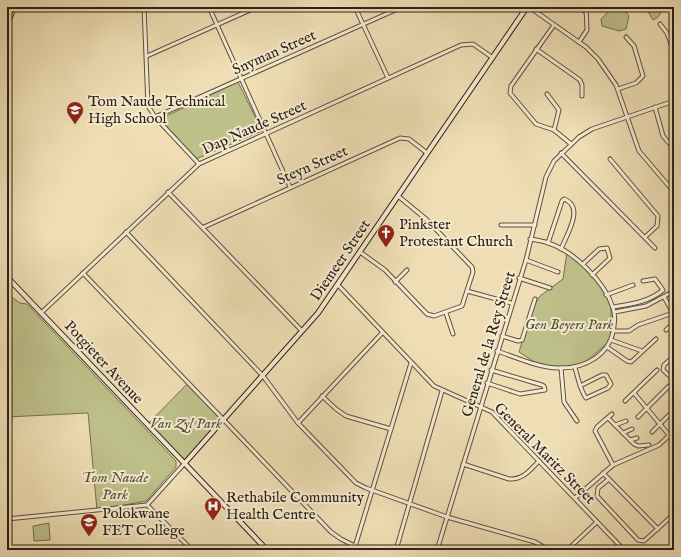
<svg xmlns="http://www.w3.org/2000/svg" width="681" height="557" font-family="'IM FELL English',serif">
<rect width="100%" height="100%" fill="#efdeb5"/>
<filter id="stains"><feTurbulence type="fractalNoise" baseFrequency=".005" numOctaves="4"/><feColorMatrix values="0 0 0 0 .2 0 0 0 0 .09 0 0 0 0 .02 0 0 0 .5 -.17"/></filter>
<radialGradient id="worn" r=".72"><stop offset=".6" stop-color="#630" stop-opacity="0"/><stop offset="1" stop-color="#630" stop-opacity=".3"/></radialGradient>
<g fill="#bec08a" stroke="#747052">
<path d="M 613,7 L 622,7 L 629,16 L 626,29 L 619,31 L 602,26 L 601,19 Z"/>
<path d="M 651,7 L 664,7 L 658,17 L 653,20 L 647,10 Z"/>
<path d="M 238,82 L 262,131 L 196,159 L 160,119 Z"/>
<path d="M 567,252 L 596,279 L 611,302 L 611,340 L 581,366 L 556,368 L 536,363 L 519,352 L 532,308 L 540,296 L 563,279 Z"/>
<path d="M 7,294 L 20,303 L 27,304 L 176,461 L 176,467 L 146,501 L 97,510 L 88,413 L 7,417 Z"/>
<path d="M 188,383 L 224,421 L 184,464 L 147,425 Z"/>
<path d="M 49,523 L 50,540 L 34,541 L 33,526 Z"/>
</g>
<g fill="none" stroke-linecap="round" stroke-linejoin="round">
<defs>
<g id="street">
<path d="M 144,7 L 148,106 L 155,117 L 199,164"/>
<path d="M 209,7 L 290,187"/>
<path d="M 355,7 L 388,78"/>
<path d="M 529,7 L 586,47 L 598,59 L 616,85 L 639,151 L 674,192"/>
<path d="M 578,7 L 586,12"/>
<path d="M 660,24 L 667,33 L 674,52"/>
<path d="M 554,25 L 511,86 L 510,93 L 536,124 L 554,130 L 571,144"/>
<path d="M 579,42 L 587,30 L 586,7"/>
<path d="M 536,49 L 580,80 L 582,85 L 582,96"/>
<path d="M 147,56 L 257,7"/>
<path d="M 618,89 L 636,83 L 643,76 L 634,46 L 626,37"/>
<path d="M 547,94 L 559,110 L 554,130"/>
<path d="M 655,107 L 663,136 L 674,149"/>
<path d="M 155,117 L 402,7"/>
<path d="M 561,153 L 655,248"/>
<path d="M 610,159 L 658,216 L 657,226 L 645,237"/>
<path d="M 168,192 L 302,331"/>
<path d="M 501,225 L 535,225"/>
<path d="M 204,227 L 400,138 L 409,139 L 427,153"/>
<path d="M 126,232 L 263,376 L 298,423 L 356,483 L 366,488 L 447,517 L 535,542 L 549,550"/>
<path d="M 548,243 L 562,201 L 564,199 C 585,207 567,234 561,249"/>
<path d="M 360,252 L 385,270 L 427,314 L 434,316 L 462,306 L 473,272 L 472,267 L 426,219 L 398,196"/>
<path d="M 526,260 L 558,272"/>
<path d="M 583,264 L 599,249 L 607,248 L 610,258 L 592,275"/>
<path d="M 83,273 L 331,532 L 341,539 L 355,546"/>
<path d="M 519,278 L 550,288"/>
<path d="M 395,282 L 407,270"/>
<path d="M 338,285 L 434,386 L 492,412 L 624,550"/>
<path d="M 467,291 L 511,303"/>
<path d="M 606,295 L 633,285"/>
<path d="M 664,297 L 673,313"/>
<path d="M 613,307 C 631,304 649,302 663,290 L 655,279 L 643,281"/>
<path d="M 615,312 L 646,306 L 674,291"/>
<path d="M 41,313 L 199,164 L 461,45 L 473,44 L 493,58"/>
<path d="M 446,313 L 453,334"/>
<path d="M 666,330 L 674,323"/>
<path d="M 614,331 L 629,331 L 638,325 L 673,313"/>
<path d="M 502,336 L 518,341 L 522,340 L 535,299"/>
<path d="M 611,340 L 642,351"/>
<path d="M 607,347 L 627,361 L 631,362 L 656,339"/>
<path d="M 497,351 C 515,357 540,368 558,368 C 585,369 611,355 614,326 C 615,319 615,313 613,308 C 605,282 574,251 548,243 C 543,241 536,240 530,239"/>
<path d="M 674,356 L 664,365 L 663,370 L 674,380"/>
<path d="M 561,368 L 564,402 L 577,421"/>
<path d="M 575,368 C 578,377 580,390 586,398 L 608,388 L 611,384 L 606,375 L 602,375 L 580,386"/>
<path d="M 487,383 L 520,394 L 545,390 L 544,386 L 542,385 L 491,370"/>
<path d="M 634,393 L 669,435"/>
<path d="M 322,396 L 336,409 L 346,416 L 391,429"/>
<path d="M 625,401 L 657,370"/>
<path d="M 612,414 L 597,427 L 595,431 L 613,465"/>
<path d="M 638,417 L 669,386"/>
<path d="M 608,418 L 634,444 L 638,446 L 649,445"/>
<path d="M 298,423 L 382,333"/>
<path d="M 615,425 L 626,421"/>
<path d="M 652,432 L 674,410"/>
<path d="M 623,433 L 632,429"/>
<path d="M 630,440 L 637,438"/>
<path d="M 463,464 L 509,479 C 523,480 530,470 539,461"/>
<path d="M 603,473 L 658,529"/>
<path d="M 609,479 L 598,488 L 597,496 L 638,540 L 644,541 L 674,514"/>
<path d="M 575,498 L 613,465 L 659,445 L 674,431"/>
<path d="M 147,505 L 192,550"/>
<path d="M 147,505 L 184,464"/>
<path d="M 7,519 L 147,505"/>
<path d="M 354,550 L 411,363"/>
<path d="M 396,550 L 442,391"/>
<path d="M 437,550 L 526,260 L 546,177 L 554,161 L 579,137 L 592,129 L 674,101"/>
<path d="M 567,550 L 597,522"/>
</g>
<g id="secondary">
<path d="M 7,277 L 267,550"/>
<path d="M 184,464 L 318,313 L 527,7"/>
</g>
<path id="primary" d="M 7,25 L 14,7"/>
</defs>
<use href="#street" stroke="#5c5040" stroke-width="5"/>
<use href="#secondary" stroke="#2b2119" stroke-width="6"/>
<use href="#primary" stroke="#2b2119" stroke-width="6"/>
<use href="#street" stroke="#f5eacf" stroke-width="3"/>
<use href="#secondary" stroke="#f5eacf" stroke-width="4"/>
<use href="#primary" stroke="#e8bf7a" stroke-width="4.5"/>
</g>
<defs>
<symbol id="school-pin" viewBox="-11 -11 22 30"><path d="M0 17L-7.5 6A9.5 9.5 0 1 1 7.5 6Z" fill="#8f2418" stroke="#f5eacf"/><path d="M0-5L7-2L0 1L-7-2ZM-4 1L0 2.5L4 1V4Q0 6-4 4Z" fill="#fff"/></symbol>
<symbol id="church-pin" viewBox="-11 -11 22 30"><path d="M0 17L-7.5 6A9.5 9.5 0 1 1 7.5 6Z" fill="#8f2418" stroke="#f5eacf"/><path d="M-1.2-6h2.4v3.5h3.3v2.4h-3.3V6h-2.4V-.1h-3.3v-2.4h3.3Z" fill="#fff"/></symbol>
<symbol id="hospital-pin" viewBox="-11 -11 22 30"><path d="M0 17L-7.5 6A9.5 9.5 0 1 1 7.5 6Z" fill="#8f2418" stroke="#f5eacf"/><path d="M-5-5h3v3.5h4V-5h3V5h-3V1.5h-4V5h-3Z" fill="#fff"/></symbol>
<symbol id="university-pin" viewBox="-11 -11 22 30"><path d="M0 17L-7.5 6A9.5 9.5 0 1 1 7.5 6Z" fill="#8f2418" stroke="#f5eacf"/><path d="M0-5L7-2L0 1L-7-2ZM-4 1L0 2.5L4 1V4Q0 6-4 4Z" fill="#fff"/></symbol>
</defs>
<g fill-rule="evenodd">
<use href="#school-pin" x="65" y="100" width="20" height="27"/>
<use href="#church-pin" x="376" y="223" width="20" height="27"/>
<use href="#hospital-pin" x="203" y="496" width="20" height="27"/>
<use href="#university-pin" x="79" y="512" width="20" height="27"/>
</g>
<g text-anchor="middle" stroke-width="4" stroke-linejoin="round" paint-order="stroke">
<g font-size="15" fill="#2b2119" stroke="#f5eacf">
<text transform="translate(274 52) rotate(-24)" y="5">Snyman Street</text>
<text transform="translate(254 127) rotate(-24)" y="5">Dap Naude Street</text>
<text transform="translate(312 165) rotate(-24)" y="5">Steyn Street</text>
<text transform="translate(340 260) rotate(-56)" y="5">Diemeer Street</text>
<text transform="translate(488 344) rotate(-73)" y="5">General de la Rey Street</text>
<text transform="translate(104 362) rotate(47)" y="5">Potgieter Avenue</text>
<text transform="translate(545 453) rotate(45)" y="5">General Maritz Street</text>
</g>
<g font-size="15" fill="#2b2119" stroke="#f5eacf" text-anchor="start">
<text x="88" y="106">Tom Naude Technical<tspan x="88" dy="17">High School</tspan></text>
<text x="399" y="229">Pinkster<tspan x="399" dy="17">Protestant Church</tspan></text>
<text x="226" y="502">Rethabile Community<tspan x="226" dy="17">Health Centre</tspan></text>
<text x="102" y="518">Polokwane<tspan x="102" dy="17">FET College</tspan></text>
</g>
<g font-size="15" font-style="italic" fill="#57513b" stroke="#f5eacf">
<text x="569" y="329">Gen Beyers Park</text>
<text x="186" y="428">Van Zyl Park</text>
<text x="115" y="482">Tom Naude<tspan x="115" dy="17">Park</tspan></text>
</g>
</g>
<rect width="681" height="557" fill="none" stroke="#efdeb5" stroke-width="24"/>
<rect x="8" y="8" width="665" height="541" fill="none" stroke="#2b2119" stroke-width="2"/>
<rect x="12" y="12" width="657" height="533" fill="none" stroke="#2b2119"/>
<rect width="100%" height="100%" filter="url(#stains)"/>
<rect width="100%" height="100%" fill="url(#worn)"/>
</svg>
